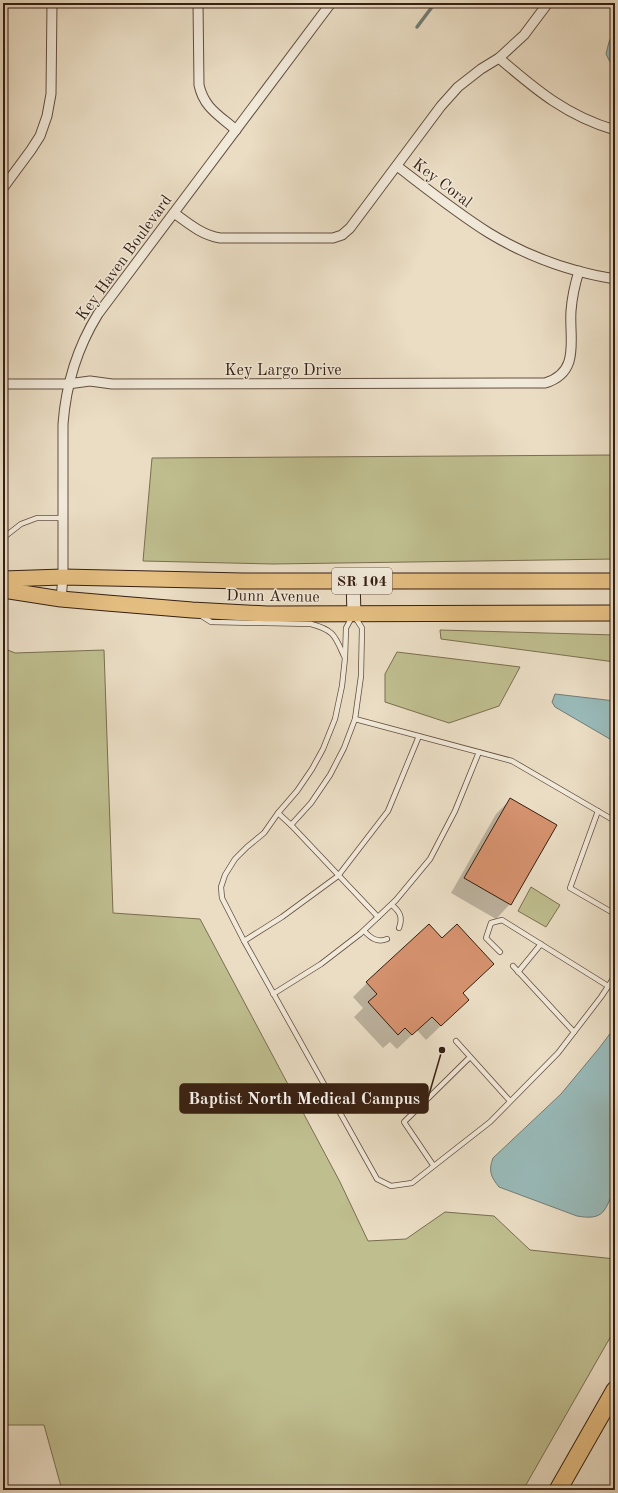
<svg xmlns="http://www.w3.org/2000/svg" width="618" height="1493" font-family="'Old Standard TT',serif">
<rect width="100%" height="100%" fill="#eaddc4"/>
<filter id="stains"><feTurbulence type="fractalNoise" baseFrequency=".005" numOctaves="4"/><feColorMatrix values="0 0 0 0 .2 0 0 0 0 .09 0 0 0 0 .02 0 0 0 .5 -.17"/></filter>
<radialGradient id="worn" r=".72"><stop offset=".6" stop-color="#630" stop-opacity="0"/><stop offset="1" stop-color="#630" stop-opacity=".3"/></radialGradient>
<g fill="#bfbe8f" stroke="#7a6e50">
<path d="M 615,455 L 615,559 L 273,564 L 143,561 L 152,458 Z"/>
<path d="M 440,630 L 615,635 L 615,662 L 441,639 Z"/>
<path d="M 3,648 L 15,653 L 104,650 L 113,913 L 200,919 L 340,1182 L 368,1241 L 406,1239 L 445,1212 L 494,1216 L 530,1250 L 615,1259 L 615,1329 L 523,1490 L 62,1490 L 44,1425 L 3,1425 Z"/>
<path d="M 397,652 L 520,667 L 499,706 L 449,723 L 385,702 L 385,674 Z"/>
<path d="M 531,887 L 560,905 L 546,927 L 518,911 Z"/>
</g>
<g fill="#99bbba" stroke="#717d76">
<path d="M 615,28 L 615,64 L 610,62 L 606,54 L 609,42 Z"/>
<path d="M 555,694 L 615,701 L 615,742 L 555,707 L 552,702 Z"/>
<path d="M 615,1027 L 615,1187 C 605,1210 605,1221 577,1216 L 499,1187 C 491,1177 488,1171 493,1158 L 561,1094 L 600,1047 Z"/>
</g>
<g fill="#0003">
<path d="M 510,800 L 510,904 L 496,919 L 451,893 L 496,814 Z"/>
<path d="M 442,939 L 493,964 L 462,994 L 468,1000 L 426,1040 L 417,1030 L 397,1049 L 390,1042 L 383,1048 L 354,1017 L 363,1008 L 353,997 L 367,983 Z"/>
</g>
<g fill="none" stroke-linecap="round" stroke-linejoin="round">
<path stroke="#717d76" stroke-width="3.5" d="M 417,27 L 435,3"/>
</g>
<g fill="#d5926e" stroke="#361f11">
<path d="M 510,798 L 557,825 L 511,905 L 464,878 Z"/>
<path d="M 429,924 L 442,938 L 457,924 L 494,964 L 463,993 L 469,1000 L 441,1026 L 432,1017 L 412,1035 L 405,1028 L 398,1035 L 368,1002 L 377,994 L 366,982 Z"/>
</g>
<g fill="none" stroke-linecap="round" stroke-linejoin="round">
<defs>
<g id="lane">
<path d="M 3,538 L 21,524 L 37,518 L 63,518"/>
<path d="M 200,615 L 211,622 L 311,624 C 334,630 335,636 344,656"/>
<path d="M 352,617 L 346,628 L 345,658 L 342,686 L 335,719 L 323,749 L 312,769 L 297,791 L 278,813 L 264,833 L 247,847 L 235,859 L 225,875 L 221,887 L 222,898 L 244,941 L 377,1179 L 391,1186 L 412,1183 L 490,1122 L 558,1053 L 601,997 L 615,976"/>
<path d="M 355,719 L 512,761 L 615,821"/>
<path d="M 598,811 L 570,888 L 615,914"/>
<path d="M 278,813 L 291,825 L 378,917"/>
<path d="M 291,825 L 311,803 L 330,775 L 344,748 L 355,719 L 361,676 L 362,628 L 355,617"/>
<path d="M 392,905 C 400,912 403,917 399,928"/>
<path d="M 364,931 C 371,938 377,943 387,939"/>
<path d="M 244,941 L 282,917 L 338,876 L 388,811 L 419,736"/>
<path d="M 500,952 L 486,938 L 491,923 L 502,920 L 608,986"/>
<path d="M 513,966 L 574,1032"/>
<path d="M 518,972 L 541,944"/>
<path d="M 273,994 L 321,964 L 360,934 L 396,900 L 430,859 L 455,811 L 479,752"/>
<path d="M 456,1041 L 510,1101"/>
<path d="M 433,1165 L 404,1122 L 470,1057"/>
</g>
<g id="street">
<path d="M 198,3 L 199,85 C 204,108 219,115 236,130"/>
<path d="M 499,58 C 536,90 567,116 615,130"/>
<path d="M 397,166 C 427,189 457,213 489,233 C 527,256 571,272 615,279"/>
<path d="M 3,188 L 31,150 L 40,136 L 47,116 L 51,94 L 52,3"/>
<path d="M 174,213 C 189,224 202,235 220,238 L 333,238 L 342,235 L 350,228 L 441,106 L 458,87 L 481,69 L 499,58 L 524,35 L 548,3"/>
<path d="M 3,384 L 68,384 L 90,381 L 112,384 L 545,383 C 581,372 569,339 571,311 C 572,297 575,284 579,271"/>
<path d="M 61,599 L 63,577 L 63,424 C 66,384 77,348 98,314 L 331,3"/>
</g>
<path id="secondary" d="M 353,581 L 354,614"/>
<g id="primary">
<path d="M 3,579 L 63,577 L 243,581 L 615,581"/>
<path d="M 3,590 L 61,599 L 107,603 L 192,610 L 267,614 L 615,613"/>
</g>
<path id="highway" d="M 558,1490 L 615,1390"/>
</defs>
<use href="#lane" stroke="#634e3e" stroke-width="6"/>
<use href="#street" stroke="#634e3e" stroke-width="11"/>
<use href="#secondary" stroke="#361f11" stroke-width="15"/>
<use href="#primary" stroke="#361f11" stroke-width="17"/>
<use href="#highway" stroke="#361f11" stroke-width="19"/>
<use href="#lane" stroke="#f1e9d9" stroke-width="4.5"/>
<use href="#street" stroke="#f1e9d9" stroke-width="9"/>
<use href="#secondary" stroke="#f1e9d9" stroke-width="13"/>
<use href="#primary" stroke="#e5be82" stroke-width="15"/>
<use href="#highway" stroke="#e5be82" stroke-width="17"/>
</g>
<g text-anchor="middle" stroke-width="3" stroke-linejoin="round" paint-order="stroke">
<rect fill="#f1e9d9" stroke="#6e5c4d" stroke-width="1" x="332" y="568" width="60" height="26" rx="3"/>
<g font-size="15" font-weight="bold" fill="#361f11">
<text x="362" y="586">SR 104</text>
</g>
<g font-size="16" fill="#361f11" stroke="#f1e9d9">
<text transform="translate(443 182) rotate(37)" y="6">Key Coral</text>
<text transform="translate(123 257) rotate(-54)" y="6">Key Haven Boulevard</text>
<text x="283" y="375">Key Largo Drive</text>
<text transform="translate(273 595) rotate(1)" y="6">Dunn Avenue</text>
</g>
</g>
<path fill="none" stroke="#361f11" stroke-width="1.5" d="M442 1050L428 1098"/>
<circle fill="#361f11" stroke="#f1e9d9" stroke-width="1.5" cx="442" cy="1050" r="4"/>
<rect fill="#361f11" stroke="#361f11" stroke-width="1.5" x="180" y="1084" width="248" height="29" rx="4"/>
<g font-size="17" text-anchor="middle" font-weight="bold" fill="#fff">
<text x="304" y="1104">Baptist North Medical Campus</text>
</g>
<rect width="618" height="1493" fill="none" stroke="#eaddc4" stroke-width="16"/>
<rect x="4" y="4" width="610" height="1485" fill="none" stroke="#361f11" stroke-width="2"/>
<rect x="8" y="8" width="602" height="1477" fill="none" stroke="#361f11"/>
<rect width="100%" height="100%" filter="url(#stains)"/>
<rect width="100%" height="100%" fill="url(#worn)"/>
</svg>
